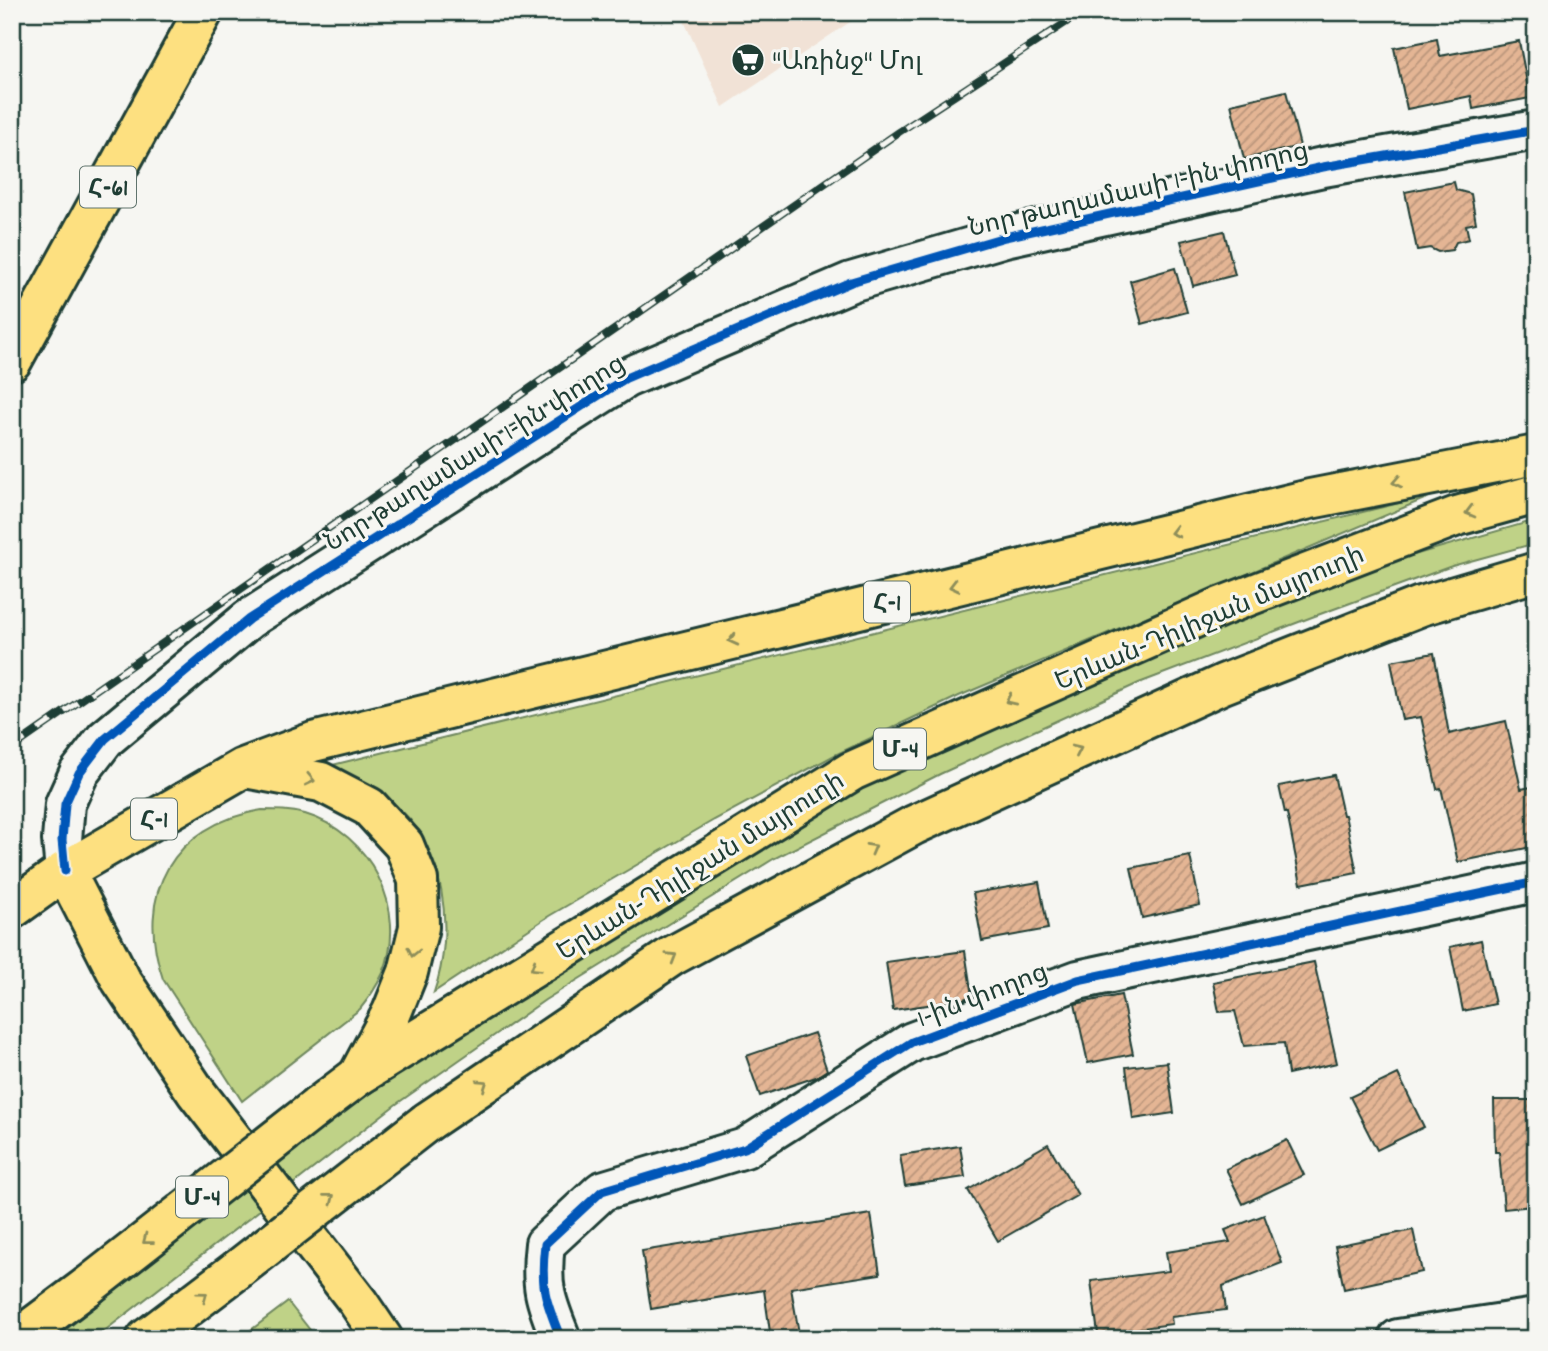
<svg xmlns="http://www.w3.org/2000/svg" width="1548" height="1351" font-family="Dekko,'Noto Sans Armenian',sans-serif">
<defs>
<pattern id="building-hatch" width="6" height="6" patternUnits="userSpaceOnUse" patternTransform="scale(1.75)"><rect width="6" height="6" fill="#e4b594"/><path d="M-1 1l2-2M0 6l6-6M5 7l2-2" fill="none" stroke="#b8947a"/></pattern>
</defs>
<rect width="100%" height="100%" fill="#f6f6f2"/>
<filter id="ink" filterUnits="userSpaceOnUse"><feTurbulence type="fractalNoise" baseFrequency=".0143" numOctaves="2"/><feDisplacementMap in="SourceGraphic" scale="14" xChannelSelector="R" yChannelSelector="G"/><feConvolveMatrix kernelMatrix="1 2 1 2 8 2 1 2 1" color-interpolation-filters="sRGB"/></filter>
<g filter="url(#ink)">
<path fill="#f1e2d6" d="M 680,12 L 865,12 L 723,107 Z"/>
<g fill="#bfd287" stroke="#6f885e" stroke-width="2">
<path d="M 1436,494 L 959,696 L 833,756 L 714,820 L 549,916 L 434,992 C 455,932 446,845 393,803 C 373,787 344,779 320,768 Z"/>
<path d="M 1536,520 L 1536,543 L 1452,566 L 1312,617 L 1139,683 L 940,774 L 775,858 L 545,1000 L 395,1105 L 94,1339 L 54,1339 L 383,1081 L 770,834 L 1006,715 L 1351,573 Z"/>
<path d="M 262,810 C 277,810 290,810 305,814 C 370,833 409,909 383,973 C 377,986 369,998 360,1009 L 242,1101 L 163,979 C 134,894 172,825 262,810 Z"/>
<path d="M 288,1302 L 317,1339 L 239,1339 Z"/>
</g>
<g fill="url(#building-hatch)" stroke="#1f3d34" stroke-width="2">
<path d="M 1437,39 L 1440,56 L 1519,41 L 1530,98 L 1473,109 L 1471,96 L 1407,109 L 1394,48 Z"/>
<path d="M 1286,91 L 1300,146 L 1244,159 L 1231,104 Z"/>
<path d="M 1454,182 L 1456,190 L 1471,194 L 1476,223 L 1466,225 L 1469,239 L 1456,242 L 1452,250 L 1438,252 L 1430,248 L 1417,250 L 1405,192 Z"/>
<path d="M 1224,231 L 1235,275 L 1193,286 L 1181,241 Z"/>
<path d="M 1175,268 L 1187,312 L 1142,324 L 1130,281 Z"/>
<path d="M 1434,653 L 1449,734 L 1506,721 L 1521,789 L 1536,786 L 1536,846 L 1458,862 L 1441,788 L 1437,789 L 1421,717 L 1402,720 L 1391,661 Z"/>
<path d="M 1334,775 L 1343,815 L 1345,815 L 1357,873 L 1301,884 L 1287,813 L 1285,813 L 1279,786 Z"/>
<path d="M 1190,856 L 1200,905 L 1142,918 L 1131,868 Z"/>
<path d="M 1039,882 L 1048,929 L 982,941 L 973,893 Z"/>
<path d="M 1481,940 L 1495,1004 L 1463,1011 L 1450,947 Z"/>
<path d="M 965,951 L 972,996 L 961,1000 L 893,1010 L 886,962 Z"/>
<path d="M 1314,962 L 1337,1063 L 1288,1074 L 1284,1043 L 1244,1046 L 1235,1011 L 1219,1012 L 1213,982 Z"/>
<path d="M 1121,995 L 1133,1054 L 1088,1063 L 1075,1004 Z"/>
<path d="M 814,1033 L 827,1070 L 816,1077 L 760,1096 L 746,1056 Z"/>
<path d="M 1167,1062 L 1174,1113 L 1133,1119 L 1126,1067 Z"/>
<path d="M 1398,1074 L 1424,1127 L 1377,1150 L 1350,1097 Z"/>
<path d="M 1494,1100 L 1536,1100 L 1536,1152 L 1528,1152 L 1533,1206 L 1504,1209 L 1499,1152 L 1495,1152 Z"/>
<path d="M 1287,1140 L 1304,1175 L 1243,1204 L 1226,1169 Z"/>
<path d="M 1048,1144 L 1078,1195 L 998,1241 L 968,1190 Z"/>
<path d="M 960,1146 L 965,1177 L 905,1186 L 900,1155 Z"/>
<path d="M 871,1214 L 880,1274 L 791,1288 L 800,1339 L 771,1339 L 764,1290 L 651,1309 L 642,1251 Z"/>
<path d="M 1264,1215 L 1282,1263 L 1223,1286 L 1226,1310 L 1171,1317 L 1172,1324 L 1098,1334 L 1091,1281 L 1169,1271 L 1166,1252 L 1230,1242 L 1225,1230 Z"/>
<path d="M 1413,1230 L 1422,1272 L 1344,1289 L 1335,1246 Z"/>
</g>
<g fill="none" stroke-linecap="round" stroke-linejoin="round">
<defs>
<g id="minor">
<path d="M 65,871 L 62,840 L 65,804 L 79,773 L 105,739 L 249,619 L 626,378 L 851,282 L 1005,237 L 1323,167 L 1536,130"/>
<path d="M 561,1339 C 545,1300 540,1286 545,1244 L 602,1191 L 745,1148 L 912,1042 L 1078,980 L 1536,882"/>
<path d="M 1398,1339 L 1536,1318"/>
</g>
<g id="primary">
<path d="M 12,361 L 203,12"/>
<path d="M 12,909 L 65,871"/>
</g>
<g id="trunk">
<path d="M 245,768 L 321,782 L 369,807 L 404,845 L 418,880 L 419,927 L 408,972 L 392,1012 L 358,1076"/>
<path d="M 317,1107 L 358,1076 L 852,771 L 1220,607 L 1457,516 L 1536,494"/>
<path d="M 427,1122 L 672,956 L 914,825 L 1223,684 L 1421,606 L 1536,572"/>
<path d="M 17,1339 L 88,1286"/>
<path d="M 146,1339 L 237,1270"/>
<path d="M 383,1339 L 358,1302 L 196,1092 L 121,980 L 65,871 L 243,768 L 313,742 L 1310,499 L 1536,455"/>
</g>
</defs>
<use href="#minor" stroke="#1f3d34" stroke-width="44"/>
<use href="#primary" stroke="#1f3d34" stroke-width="44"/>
<use href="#trunk" stroke="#1f3d34" stroke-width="44"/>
<use href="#minor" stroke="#f6f6f2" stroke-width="38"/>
<use href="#primary" stroke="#fde080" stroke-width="38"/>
<use href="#trunk" stroke="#fde080" stroke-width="38"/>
<defs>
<path id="rail" d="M 12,748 L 899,132 L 1082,12"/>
</defs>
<use href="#rail" stroke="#1f3d34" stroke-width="8"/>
<use href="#rail" stroke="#f6f6f2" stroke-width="5" stroke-dasharray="16" stroke-linecap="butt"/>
<defs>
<g id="trunk-bridge">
<path d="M 237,1270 L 427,1122"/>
<path d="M 88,1286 L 317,1107"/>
</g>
</defs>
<use href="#trunk-bridge" stroke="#1f3d34" stroke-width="44" stroke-linecap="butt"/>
<use href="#trunk-bridge" stroke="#fde080" stroke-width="38"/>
<defs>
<g id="cycleway">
<path d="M 65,871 L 62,840 L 65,804 L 79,773 L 105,739 L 249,619 L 626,378 L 851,282 L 1005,237 L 1323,167 L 1536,130"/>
<path d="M 561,1339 C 545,1300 540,1286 545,1244 L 602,1191 L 745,1148 L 912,1042 L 1078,980 L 1536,882"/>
</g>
</defs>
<use href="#cycleway" stroke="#f6f6f2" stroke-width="13"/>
<use href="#cycleway" stroke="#0057b8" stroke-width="9"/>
</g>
<defs><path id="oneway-chevron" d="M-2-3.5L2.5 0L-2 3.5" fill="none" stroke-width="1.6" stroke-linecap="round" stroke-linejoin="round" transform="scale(1.75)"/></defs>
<g stroke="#8e8e5a">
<use href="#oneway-chevron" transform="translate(1397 482) rotate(169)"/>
<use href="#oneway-chevron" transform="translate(1470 512) rotate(165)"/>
<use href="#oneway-chevron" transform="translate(1175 532) rotate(166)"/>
<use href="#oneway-chevron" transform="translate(954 586) rotate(166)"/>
<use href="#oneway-chevron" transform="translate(733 640) rotate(166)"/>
<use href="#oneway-chevron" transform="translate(1010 700) rotate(156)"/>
<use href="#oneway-chevron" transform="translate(1077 750) rotate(-25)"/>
<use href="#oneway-chevron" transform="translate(310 780) rotate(12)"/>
<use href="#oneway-chevron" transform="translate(872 848) rotate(-29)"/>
<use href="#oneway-chevron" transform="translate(413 952) rotate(103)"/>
<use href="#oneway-chevron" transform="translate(672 957) rotate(-31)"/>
<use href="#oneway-chevron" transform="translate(535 967) rotate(148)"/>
<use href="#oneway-chevron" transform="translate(483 1084) rotate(-34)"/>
<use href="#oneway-chevron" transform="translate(330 1198) rotate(-38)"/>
<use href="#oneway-chevron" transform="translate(147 1240) rotate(142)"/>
<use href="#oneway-chevron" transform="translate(203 1296) rotate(-37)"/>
</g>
</g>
<defs>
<symbol id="supermarket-disc" viewBox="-11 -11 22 22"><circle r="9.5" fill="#1f3d34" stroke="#f6f6f2"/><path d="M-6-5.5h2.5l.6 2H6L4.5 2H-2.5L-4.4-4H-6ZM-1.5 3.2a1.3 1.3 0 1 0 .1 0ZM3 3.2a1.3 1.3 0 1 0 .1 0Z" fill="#fff"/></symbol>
</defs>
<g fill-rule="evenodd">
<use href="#supermarket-disc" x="729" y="41" width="38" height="38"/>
</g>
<g text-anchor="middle" stroke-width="6" stroke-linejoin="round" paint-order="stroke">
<g fill="#f6f6f2" stroke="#60746d" stroke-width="2">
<rect x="80" y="166.5" width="56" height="41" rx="5"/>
<rect x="864" y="581.5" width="46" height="41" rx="5"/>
<rect x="874" y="728.5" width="52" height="41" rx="5"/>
<rect x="131" y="798.5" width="46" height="41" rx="5"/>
<rect x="176" y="1176.5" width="52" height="41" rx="5"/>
</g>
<g font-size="24" font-weight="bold" fill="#1f3d34">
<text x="108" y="195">Հ-61</text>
<text x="887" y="610">Հ-1</text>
<text x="900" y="757">Մ-4</text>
<text x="154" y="827">Հ-1</text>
<text x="202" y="1205">Մ-4</text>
</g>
<g font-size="26" fill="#1f3d34" stroke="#f6f6f2" text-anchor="start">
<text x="772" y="69">"Առինջ" Մոլ</text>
</g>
<g font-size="26" fill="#1f3d34" stroke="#f6f6f2">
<text transform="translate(1138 188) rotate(-13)" y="9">Նոր թաղամասի 1-ին փողոց</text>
<text transform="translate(474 452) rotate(-32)" y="9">Նոր թաղամասի 1-ին փողոց</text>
<text transform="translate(1209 617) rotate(-23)" y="9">Երևան-Դիլիջան մայրուղի</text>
<text transform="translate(700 865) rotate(-32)" y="9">Երևան-Դիլիջան մայրուղի</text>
<text transform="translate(982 994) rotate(-21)" y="9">1-ին փողոց</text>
</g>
</g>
<rect width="1548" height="1351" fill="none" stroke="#f6f6f2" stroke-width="42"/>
<rect x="21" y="21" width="1506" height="1309" fill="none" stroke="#1f3d34" stroke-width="2.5" filter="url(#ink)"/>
</svg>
